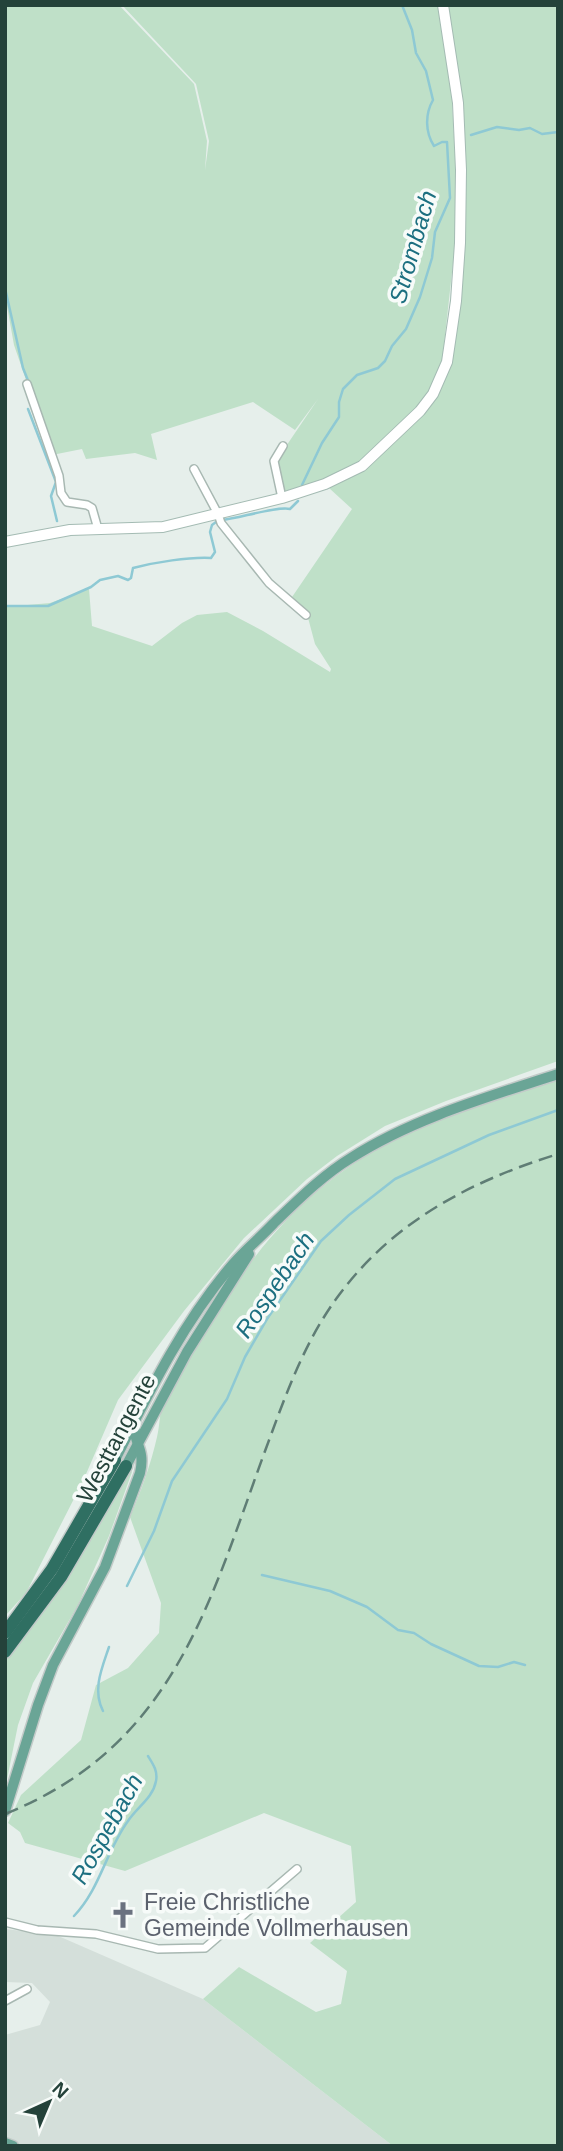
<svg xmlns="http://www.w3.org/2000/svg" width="563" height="2151" font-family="Helvetica,sans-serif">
<rect width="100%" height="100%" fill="#e6efeb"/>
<path fill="#d4dfda" d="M 5,1929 L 56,1935 L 203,1999 L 393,2146 L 5,2146 L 5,2035 L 40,2025 L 50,2002 L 32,1983 L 5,1982 Z"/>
<g fill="#bfe0c8">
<path d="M 5,5 L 119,5 L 194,84 L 207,141 L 205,170 L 209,141 L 196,84 L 122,5 L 438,5 L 450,66 L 456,172 L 455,245 L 442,363 L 431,391 L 394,432 L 362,461 L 319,481 L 282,492 L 276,461 L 318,399 L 295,430 L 253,402 L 151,434 L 157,460 L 135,453 L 86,459 L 82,449 L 52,455 L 14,345 L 5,295 Z"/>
<path d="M 446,5 L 558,5 L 558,1061 L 446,1101 L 385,1126 L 337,1156 L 307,1179 L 244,1238 L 184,1311 L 118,1400 L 83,1481 L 26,1593 L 5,1616 L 5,607 L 50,603 L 89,589 L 92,626 L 152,646 L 182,623 L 197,615 L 227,612 L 263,631 L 330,672 L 331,669 L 315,644 L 307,614 L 290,600 L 352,509 L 329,488 L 363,471 L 438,395 L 463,247 L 466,170 L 458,67 Z"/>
<path d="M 558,1080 L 558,2146 L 393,2146 L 203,1999 L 239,1967 L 316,2012 L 341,2004 L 347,1971 L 310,1943 L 356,1902 L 351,1846 L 264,1813 L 125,1871 L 25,1843 L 20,1832 L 8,1823 L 21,1795 L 81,1740 L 96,1685 L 128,1668 L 159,1633 L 161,1603 L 130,1517 C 141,1491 151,1464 157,1437 C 160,1425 159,1415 163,1404 C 232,1281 287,1185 422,1127 C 466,1108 513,1095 558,1080 Z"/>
<path d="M 130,1469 L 132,1472 L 109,1536 L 78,1605 L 33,1683 L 18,1725 L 5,1789 L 5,1662 L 67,1577 Z"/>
</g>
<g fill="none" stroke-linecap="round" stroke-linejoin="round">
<g stroke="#8ec9d4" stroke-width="2.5">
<path d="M 471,135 L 497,127 L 519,130 L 530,128 L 542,134 L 558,132"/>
<path d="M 5,288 L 23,368 L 29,383"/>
<path d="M 28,409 L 56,482 L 51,496 L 57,521"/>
<path d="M 302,485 L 322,443 L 339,417 L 339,402 L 343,389 L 357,375 L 378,368 L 385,361 L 392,346 L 406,329 L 420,297 L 432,258 L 435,232 L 450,198 L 447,142 L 442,142 L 434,146 C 425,132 425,114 433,100 L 426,71 L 416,53 L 412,30 L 402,5"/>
<path d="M 223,520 C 240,518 277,506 290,509 L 298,501"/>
<path d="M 5,606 L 48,606 L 91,587 L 100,580 L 118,576 L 128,580 L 131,578 L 133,568 C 156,562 188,557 211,558 L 215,552 L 210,532 L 212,525 L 216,522"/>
<path d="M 262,1575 L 330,1591 L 367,1607 L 398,1630 L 414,1633 L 431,1644 L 479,1666 L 498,1667 L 514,1662 L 525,1665"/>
<path d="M 127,1586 L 154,1531 L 172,1481 L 227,1399 L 245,1357 L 267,1319 L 321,1241 L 349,1215 L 395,1179 L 489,1135 L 558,1110"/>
<path d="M 103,1711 C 92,1690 102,1668 109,1647"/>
<path d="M 74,1916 C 100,1889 106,1851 128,1821 C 137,1807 153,1798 156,1781 C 158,1771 153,1764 148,1756"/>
</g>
<defs>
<g id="street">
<path d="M 27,384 L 59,476 L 61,493 L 67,502 L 87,505 L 92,508 L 98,529"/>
<path d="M 194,469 L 218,514 L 221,523 L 269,583 L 306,615"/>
<path d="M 282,498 L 274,461 L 283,446"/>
<path d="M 5,1922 L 37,1930 L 96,1934 L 158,1949 L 205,1948 L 297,1869"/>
<path d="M 5,2001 L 27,1989"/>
</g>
<path id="secondary" d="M 5,542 L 70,530 L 163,527 L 282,498 L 325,484 L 362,466 L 420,411 L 433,394 L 447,362 L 456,301 L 460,243 L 461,170 L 458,103 L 443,5"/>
<g id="primary">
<path d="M 115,1460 C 149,1392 183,1322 233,1264 C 245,1250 261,1237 274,1223 C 298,1200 323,1175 351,1158 C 414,1118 488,1097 558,1074"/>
<path d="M 126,1466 L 187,1352 L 249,1254"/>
<path d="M 5,1811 L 38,1705 L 53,1665 L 105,1567 L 140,1473 C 146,1447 132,1444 135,1422"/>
<path d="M 5,2143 L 13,2146"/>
</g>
<g id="highway">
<path d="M 5,1633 L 52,1569 L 115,1460"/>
<path d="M 5,1652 L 61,1577 L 126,1466"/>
</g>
</defs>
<use href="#street" stroke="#a8b8b2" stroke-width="10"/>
<use href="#secondary" stroke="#a4bbb3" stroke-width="12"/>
<use href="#primary" stroke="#c2cac8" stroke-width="13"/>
<use href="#highway" stroke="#c2cac8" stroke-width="15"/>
<use href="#street" stroke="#fff" stroke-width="7"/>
<use href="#secondary" stroke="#fff" stroke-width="10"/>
<use href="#primary" stroke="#6aa596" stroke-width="10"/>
<use href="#highway" stroke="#2f6f62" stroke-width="12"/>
<path stroke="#5f7d75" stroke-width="2.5" stroke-dasharray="14 7" stroke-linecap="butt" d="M 5,1814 C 177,1745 210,1599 268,1443 C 287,1391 306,1339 339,1295 C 394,1221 471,1181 558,1154"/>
</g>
<defs>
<symbol id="church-bare" viewBox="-9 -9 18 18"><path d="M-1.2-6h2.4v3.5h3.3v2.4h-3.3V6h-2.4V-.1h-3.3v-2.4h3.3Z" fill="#6b7280" stroke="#f7fbf9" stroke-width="2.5" paint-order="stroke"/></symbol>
</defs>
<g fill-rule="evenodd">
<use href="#church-bare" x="104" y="1896" width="38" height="38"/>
</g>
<g text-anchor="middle" stroke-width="7" stroke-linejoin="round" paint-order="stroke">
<g font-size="23" fill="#24423a" stroke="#f7fbf9">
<text transform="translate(116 1438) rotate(-62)" y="8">Westtangente</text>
</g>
<g font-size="23" fill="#5b616d" stroke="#f7fbf9" text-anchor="start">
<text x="144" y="1910">Freie Christliche<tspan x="144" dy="26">Gemeinde Vollmerhausen</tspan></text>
</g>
<g font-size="24" font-style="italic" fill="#1c6f80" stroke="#f7fbf9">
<text transform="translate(413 247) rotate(-74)" y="8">Strombach</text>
<text transform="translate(275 1285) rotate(-56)" y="8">Rospebach</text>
<text transform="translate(107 1829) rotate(-61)" y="8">Rospebach</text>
</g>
</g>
<rect width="563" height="2151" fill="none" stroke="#24423a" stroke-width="14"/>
<g transform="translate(49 2102) rotate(44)" stroke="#f7fbf9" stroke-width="5" paint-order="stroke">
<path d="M0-5L12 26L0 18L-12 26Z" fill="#24423a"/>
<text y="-10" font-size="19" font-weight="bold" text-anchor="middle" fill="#24423a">N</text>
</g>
</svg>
